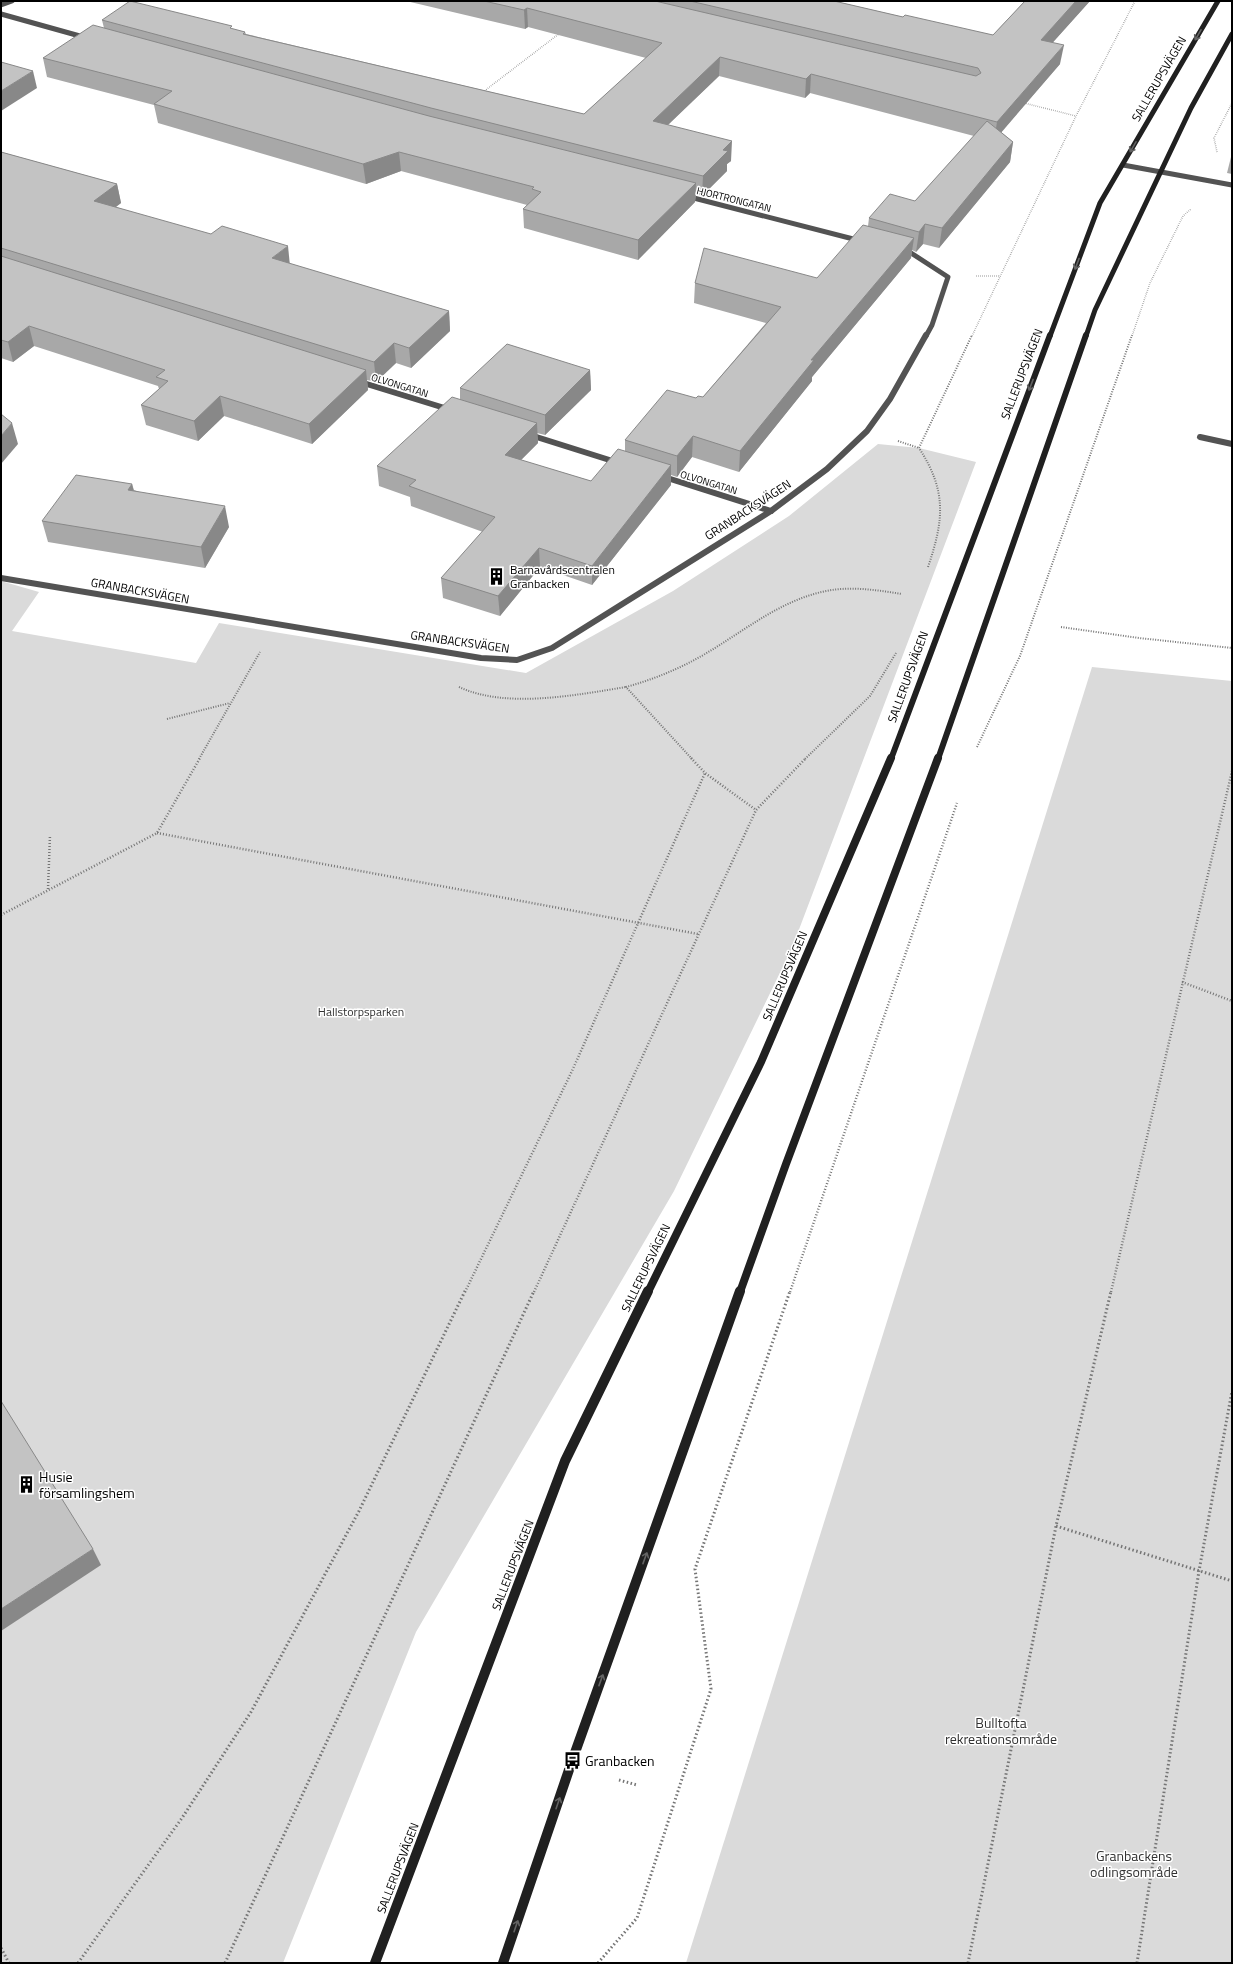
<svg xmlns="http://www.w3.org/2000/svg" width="1233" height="1964" font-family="'Titillium Web',sans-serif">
<rect width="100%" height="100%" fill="#fff"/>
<g fill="#dadada">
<path d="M 878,444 L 919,448 L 976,462 L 792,948 L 674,1191 L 416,1632 L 283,1963 L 1,1963 L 1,581 L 39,592 L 12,631 L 196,663 L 219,623 L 526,673 L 673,591 L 789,516 Z"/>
<path d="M 1092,667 L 1232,681 L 1232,1963 L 686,1963 Z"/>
</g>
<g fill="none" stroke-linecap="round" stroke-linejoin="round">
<g stroke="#757575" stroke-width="1.5" stroke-dasharray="0.5 1.5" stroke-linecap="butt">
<path d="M 483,92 L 560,33"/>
<path d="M 1024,103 L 1076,116"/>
<path d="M 1217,152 L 1214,138 L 1232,103"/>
<path d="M 976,276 L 1000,276"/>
<path d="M 972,336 L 1076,116 L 1135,1"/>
<path d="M 1132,336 L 1150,283 L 1183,216 L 1191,209"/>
</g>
<g stroke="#757575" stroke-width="2" stroke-dasharray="1 1.5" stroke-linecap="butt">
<path d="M 898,441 L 919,448"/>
<path d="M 928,567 C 944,520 947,491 919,448 L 972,335"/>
<path d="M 1061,627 L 1139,638 L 1232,648"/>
<path d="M 459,687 C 506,709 576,695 626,687"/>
<path d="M 167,719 L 230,703"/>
<path d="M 977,747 L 1020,656 L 1132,335"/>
<path d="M 199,759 L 260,652"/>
<path d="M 692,759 L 626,687 C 655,679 684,667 710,651 C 748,628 782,600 826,591 C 851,586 877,590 902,594"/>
<path d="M 805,759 L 870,696 L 896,653"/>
</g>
<g stroke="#757575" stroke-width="2.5" stroke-dasharray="1 2" stroke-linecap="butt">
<path d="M 691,758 L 705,773 L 756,810"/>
<path d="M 157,833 L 698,934"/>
<path d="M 48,889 L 50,835"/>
<path d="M 1,915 L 157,833 L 200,758"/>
<path d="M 1182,982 L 1232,1001"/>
<path d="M 465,1292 L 572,1071 L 705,773"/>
<path d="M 534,1292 L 756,810 L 806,758"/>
<path d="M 790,1292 L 957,803"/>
<path d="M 1111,1292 L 1232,771"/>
</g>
<g stroke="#757575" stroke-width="3" stroke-dasharray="1.5 2.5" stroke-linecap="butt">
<path d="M 1056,1526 L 1232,1581"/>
<path d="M 619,1780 L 637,1785"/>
<path d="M 1,1948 L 9,1963"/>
<path d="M 78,1963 L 182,1818 L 251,1712 L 359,1511 L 465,1291"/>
<path d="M 225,1963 L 534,1291"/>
<path d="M 598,1963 L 637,1918 L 711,1689 L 695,1569 L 790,1291"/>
<path d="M 968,1963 L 1056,1526 L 1111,1291"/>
<path d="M 1137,1963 L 1199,1571 L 1232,1391"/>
</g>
<path stroke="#535353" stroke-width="6" d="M 1200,437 L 1232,444"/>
<g stroke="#535353" stroke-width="5">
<path d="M 1,14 L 87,38"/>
<path d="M 1123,165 L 1232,185"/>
<path d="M 686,196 L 861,241"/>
<path d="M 901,251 L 911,253 L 948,277 L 932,325 L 926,336"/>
</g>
<g stroke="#535353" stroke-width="6">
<path d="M 357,381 L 451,410"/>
<path d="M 527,434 L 619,463"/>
<path d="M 661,476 L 771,511"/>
<path d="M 1,578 L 481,658 L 517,660 L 552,648 L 771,511 L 827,469 L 867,431 L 890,399 L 926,335"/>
</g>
<path stroke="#535353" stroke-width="5" d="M 1,5 L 12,1"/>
<g stroke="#202020" stroke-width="5">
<path d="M 1050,336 L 1100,203 L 1218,1"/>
<path d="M 1086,336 L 1095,310 L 1191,108 L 1232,34"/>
</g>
<g stroke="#202020" stroke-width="6">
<path d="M 891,759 L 1050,335"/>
<path d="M 938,759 L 1086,335"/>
</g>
<g stroke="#202020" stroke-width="8">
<path d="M 648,1292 L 761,1062 L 891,758"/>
<path d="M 740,1292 L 786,1164 L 938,758"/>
</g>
<g stroke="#202020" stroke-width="10">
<path d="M 375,1963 L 565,1461 L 648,1291"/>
<path d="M 503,1963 L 572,1761 L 740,1291"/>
</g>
</g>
<g fill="#a8a8a8">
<path d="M 406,1 L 834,1 L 903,17 L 993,35 L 1025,1 L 1090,1 L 1053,42 L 1060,64 L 1001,132 L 1013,142 L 1010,162 L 939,248 L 923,244 L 916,252 L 912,250 L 911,258 L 812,377 L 812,381 L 739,472 L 692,457 L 677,477 L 671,475 L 671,485 L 592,585 L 540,567 L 500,616 L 443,598 L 441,578 L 483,532 L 411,506 L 410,497 L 379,486 L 377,466 L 460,400 L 460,388 L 590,370 L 591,390 L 545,435 L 537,433 L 538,443 L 521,460 L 591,481 L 625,451 L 625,440 L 696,398 L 703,397 L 766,323 L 694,303 L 695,283 L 817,278 L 868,226 L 869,218 L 915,201 L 974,136 L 810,93 L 805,98 L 719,76 L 668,125 L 731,161 L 727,164 L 727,171 L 702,196 L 696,194 L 695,202 L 638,260 L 524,228 L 523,209 L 527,205 L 401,171 L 366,184 L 158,123 L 154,105 L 47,77 L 43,58 L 104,28 L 102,20 L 232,29 L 245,32 L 246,34 L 584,114 L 646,58 L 528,27 L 525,29 Z"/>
<path d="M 1,152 L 117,184 L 121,203 L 116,207 L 290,264 L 449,311 L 450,331 L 411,368 L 396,363 L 376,382 L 367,380 L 368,390 L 312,444 L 224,416 L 198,441 L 146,425 L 141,405 L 159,389 L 158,386 L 34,346 L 13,362 L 1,358 Z"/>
<path d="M 1232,153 L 1232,174 L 1227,173 Z"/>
<path d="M 132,484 L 134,490 L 229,527 L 205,568 L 48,542 L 42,521 Z"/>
</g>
<g fill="#888">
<path d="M 1076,1 L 1090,1 L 1038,59 L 1041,40 Z"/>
<path d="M 527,8 L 528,27 L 525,29 L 524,10 Z"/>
<path d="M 1064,45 L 1060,64 L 994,141 L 997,122 Z"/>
<path d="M 720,57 L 719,76 L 652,140 L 653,121 Z"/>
<path d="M 33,71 L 37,88 L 1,111 L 1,91 Z"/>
<path d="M 811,74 L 810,93 L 805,98 L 806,79 Z"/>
<path d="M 732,141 L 731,161 L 727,164 L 727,171 L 702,196 L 703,176 L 723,150 Z"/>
<path d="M 1013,142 L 1010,162 L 939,248 L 942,228 Z"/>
<path d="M 399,152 L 401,171 L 366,184 L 363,164 Z"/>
<path d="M 696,183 L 695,202 L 638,260 L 638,240 Z"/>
<path d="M 117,184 L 121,203 L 98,220 L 94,201 Z"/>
<path d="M 925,224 L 923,244 L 916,252 L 919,232 Z"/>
<path d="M 914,238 L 911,258 L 812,377 L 812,381 L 739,472 L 740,451 L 811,360 Z"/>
<path d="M 288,246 L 290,266 L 272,258 Z"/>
<path d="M 449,311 L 450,331 L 411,368 L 409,348 Z"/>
<path d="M 29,326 L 34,346 L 13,362 L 8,342 Z"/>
<path d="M 394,343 L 396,363 L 376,382 L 374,362 Z"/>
<path d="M 366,370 L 368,390 L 312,444 L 309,424 Z"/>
<path d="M 590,370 L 591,390 L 545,435 L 545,415 Z"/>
<path d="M 220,396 L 224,416 L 198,441 L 194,421 Z"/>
<path d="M 12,423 L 18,444 L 1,464 L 1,436 Z"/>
<path d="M 537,423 L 538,443 L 506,475 L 505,455 Z"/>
<path d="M 693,436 L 692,457 L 677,477 L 677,456 Z"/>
<path d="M 671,465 L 671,485 L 592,585 L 592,566 Z"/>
<path d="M 132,484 L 137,505 L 128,490 Z"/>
<path d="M 225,506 L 229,527 L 205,568 L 201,547 Z"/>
<path d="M 539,548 L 540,567 L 500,616 L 498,596 Z"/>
<path d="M 93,1549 L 101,1565 L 1,1631 L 1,1609 Z"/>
</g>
<g fill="#c3c3c3" stroke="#888">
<path d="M 130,1 L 232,26 L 230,28 L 245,32 L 243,34 L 584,114 L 662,43 L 527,8 L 524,10 L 484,1 L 655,1 L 976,76 L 981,73 L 978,68 L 690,1 L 834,1 L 903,17 L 905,15 L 993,35 L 1025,1 L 1076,1 L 1041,40 L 1064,45 L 997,122 L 811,74 L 806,79 L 720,57 L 653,121 L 732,141 L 723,150 L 728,151 L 703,176 L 431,108 L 102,20 Z"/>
<path d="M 93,25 L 429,116 L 696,183 L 638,240 L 523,209 L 541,192 L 532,189 L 534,187 L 399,152 L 363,164 L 154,104 L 172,91 L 43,58 Z"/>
<path d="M 1,62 L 33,71 L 1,91 Z"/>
<path d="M 987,121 L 1013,142 L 942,228 L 925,224 L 919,232 L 869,218 L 890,194 L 915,201 Z"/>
<path d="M 1,152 L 117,184 L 94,201 L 211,234 L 222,226 L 288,246 L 272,258 L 449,311 L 409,348 L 394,343 L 374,362 L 1,248 Z"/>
<path d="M 863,225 L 914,238 L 811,360 L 814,360 L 740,451 L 693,436 L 677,456 L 625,440 L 667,390 L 696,398 L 698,396 L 703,397 L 781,307 L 695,283 L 704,248 L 817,278 Z"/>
<path d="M 1,256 L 366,370 L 309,424 L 220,396 L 194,421 L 141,405 L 168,381 L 156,377 L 165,370 L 29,326 L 8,342 L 1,340 Z"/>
<path d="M 507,344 L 590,370 L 545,415 L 460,388 Z"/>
<path d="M 452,397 L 537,423 L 505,455 L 591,481 L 618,449 L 671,465 L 592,566 L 539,548 L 498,596 L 441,578 L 495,517 L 409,486 L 416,480 L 377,466 Z"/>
<path d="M 1,414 L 12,423 L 1,436 Z"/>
<path d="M 76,475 L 132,484 L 128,490 L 225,506 L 201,547 L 42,521 Z"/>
<path d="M 1,1401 L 93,1549 L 1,1609 Z"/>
</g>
<defs><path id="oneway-shaft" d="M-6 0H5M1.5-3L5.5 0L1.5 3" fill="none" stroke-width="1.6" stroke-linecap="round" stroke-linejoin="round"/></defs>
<g stroke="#636363">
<use href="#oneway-shaft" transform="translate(1198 35) rotate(120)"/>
<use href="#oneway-shaft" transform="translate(1133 147) rotate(120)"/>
<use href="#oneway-shaft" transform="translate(1077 264) rotate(111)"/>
<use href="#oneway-shaft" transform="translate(1031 385) rotate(111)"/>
<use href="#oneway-shaft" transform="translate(645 1558) rotate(-70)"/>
<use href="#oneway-shaft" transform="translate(601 1680) rotate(-70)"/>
<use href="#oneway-shaft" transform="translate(558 1803) rotate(-71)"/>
<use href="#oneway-shaft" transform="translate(516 1926) rotate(-71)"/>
</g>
<defs>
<symbol id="building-bare" viewBox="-9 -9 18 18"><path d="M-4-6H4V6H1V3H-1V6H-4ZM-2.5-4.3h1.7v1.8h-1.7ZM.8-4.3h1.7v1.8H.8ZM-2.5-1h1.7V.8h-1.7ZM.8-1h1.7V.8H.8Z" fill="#000" stroke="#fff" stroke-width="2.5" paint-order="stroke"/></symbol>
<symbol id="bus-bare" viewBox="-9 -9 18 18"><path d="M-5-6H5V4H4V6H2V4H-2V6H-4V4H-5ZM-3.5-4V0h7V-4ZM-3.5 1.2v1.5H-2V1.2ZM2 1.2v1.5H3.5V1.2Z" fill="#000" stroke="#fff" stroke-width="2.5" paint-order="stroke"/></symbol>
</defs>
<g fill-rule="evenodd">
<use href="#building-bare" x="484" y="564" width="25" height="25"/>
<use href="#building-bare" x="14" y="1472" width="25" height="25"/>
<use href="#bus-bare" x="560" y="1748" width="25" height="25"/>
</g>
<g text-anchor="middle" stroke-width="3" stroke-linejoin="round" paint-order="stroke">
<g font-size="10" fill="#000" stroke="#fff">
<text transform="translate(734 199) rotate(14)" y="4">HJORTRONGATAN</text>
<text transform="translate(400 385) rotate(17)" y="4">OLVONGATAN</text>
<text transform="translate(709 482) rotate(17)" y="4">OLVONGATAN</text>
</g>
<g font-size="12" fill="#000" stroke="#fff">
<text transform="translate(1159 79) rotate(-60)" y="4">SALLERUPSVÄGEN</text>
<text transform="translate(1022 374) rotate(-69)" y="4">SALLERUPSVÄGEN</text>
<text transform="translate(748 510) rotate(-33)" y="4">GRANBACKSVÄGEN</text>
<text transform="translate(140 591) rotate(10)" y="4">GRANBACKSVÄGEN</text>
<text transform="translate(460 642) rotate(8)" y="4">GRANBACKSVÄGEN</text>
<text transform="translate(908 677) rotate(-70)" y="4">SALLERUPSVÄGEN</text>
<text transform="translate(785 976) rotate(-67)" y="4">SALLERUPSVÄGEN</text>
<text transform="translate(646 1268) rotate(-64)" y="4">SALLERUPSVÄGEN</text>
<text transform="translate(513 1565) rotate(-69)" y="4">SALLERUPSVÄGEN</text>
<text transform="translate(398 1868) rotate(-69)" y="4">SALLERUPSVÄGEN</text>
</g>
<g font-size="12" fill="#000" stroke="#fff" text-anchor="start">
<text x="510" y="574">Barnavårdscentralen<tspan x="510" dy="14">Granbacken</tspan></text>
</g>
<g font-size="12" fill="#313131" stroke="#fff">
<text x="361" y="1016">Hallstorpsparken</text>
</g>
<g font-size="14" fill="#000" stroke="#fff" text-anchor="start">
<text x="39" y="1482">Husie<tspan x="39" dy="16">församlingshem</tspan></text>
<text x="585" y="1766">Granbacken</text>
</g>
<g font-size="14" fill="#313131" stroke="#fff">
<text x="1001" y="1728">Bulltofta<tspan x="1001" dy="16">rekreationsområde</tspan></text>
<text x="1134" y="1861">Granbackens<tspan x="1134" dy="16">odlingsområde</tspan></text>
</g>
</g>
<rect width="1233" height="1964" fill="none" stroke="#000000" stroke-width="4"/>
</svg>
